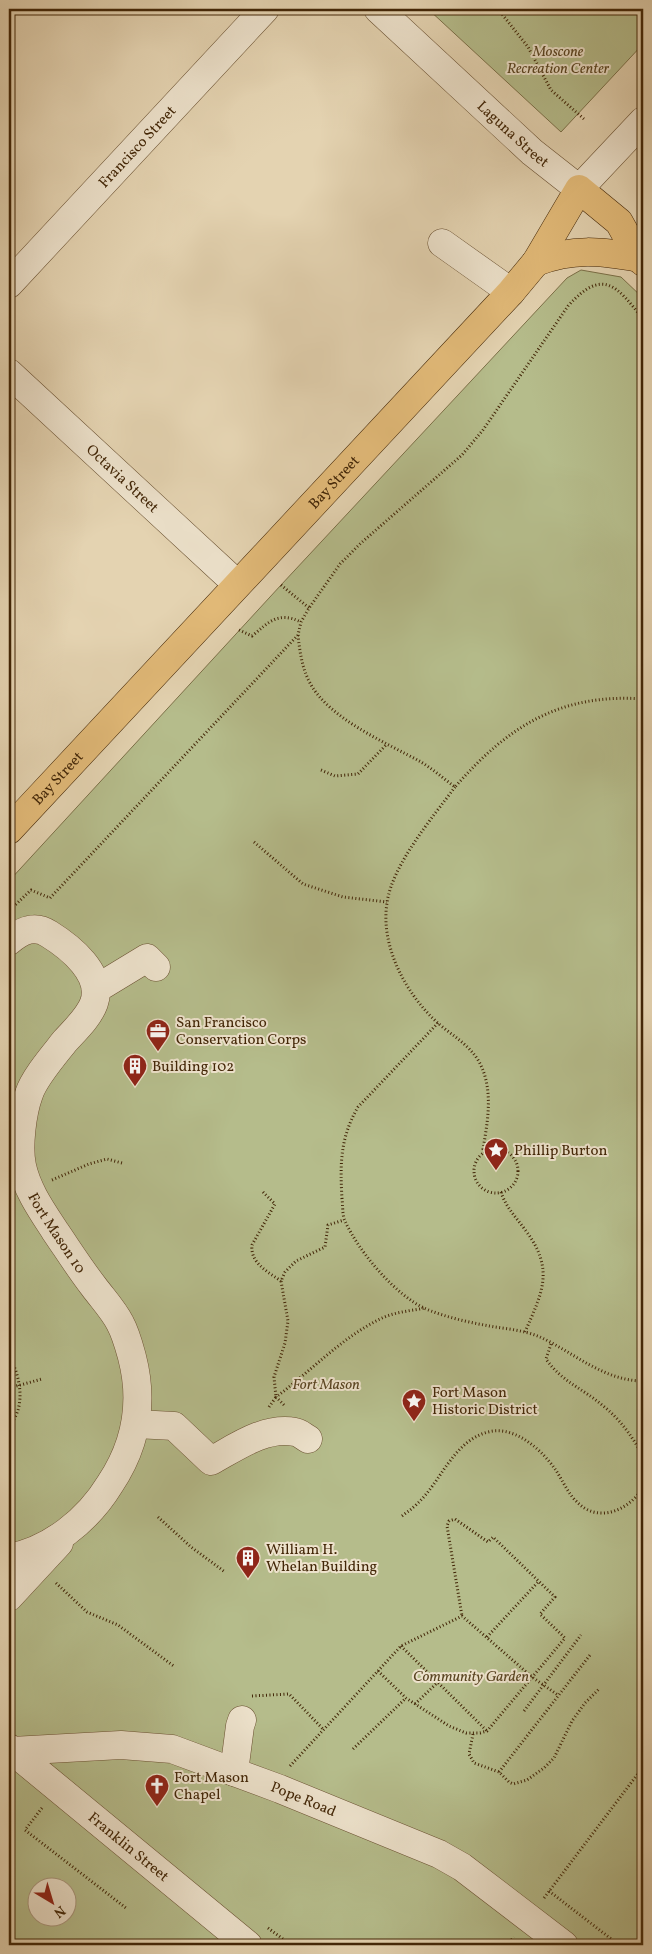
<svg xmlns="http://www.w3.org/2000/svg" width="652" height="1954" font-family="Vollkorn,serif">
<rect width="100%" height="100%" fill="#e4d3b1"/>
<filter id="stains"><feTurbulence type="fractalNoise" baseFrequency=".004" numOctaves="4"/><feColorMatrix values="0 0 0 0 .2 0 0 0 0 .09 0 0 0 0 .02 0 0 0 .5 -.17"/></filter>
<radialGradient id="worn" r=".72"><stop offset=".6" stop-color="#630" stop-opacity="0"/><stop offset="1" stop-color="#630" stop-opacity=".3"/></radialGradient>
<g fill="#b5bc8b" stroke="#7c7149" fill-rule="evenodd">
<path d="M 428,9 L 643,9 L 643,44 L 561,132 Z"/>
<path d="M 581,270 L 621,277 L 643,298 L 643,1945 L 9,1945 L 9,881 L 281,585 L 567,278 ZM 38,1886 L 68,1886 L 68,1916 L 38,1916 Z"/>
</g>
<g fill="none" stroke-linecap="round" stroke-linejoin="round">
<defs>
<g id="minor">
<path id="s1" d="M 378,9 L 532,152 L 579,189 L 643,121"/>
<path d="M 442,243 L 511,292"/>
<path id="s2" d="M 9,284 L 265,9"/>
<path id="s3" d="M 9,373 L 237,584"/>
<path id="s4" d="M 9,941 C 21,931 34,924 49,934 C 70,947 104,974 94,1003 C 89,1017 75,1030 65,1041 C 54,1055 34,1078 29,1094 C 22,1113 18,1147 22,1166 C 27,1190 42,1211 55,1231 C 68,1250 80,1269 94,1287 C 103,1299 114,1311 120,1323 C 126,1334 129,1346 132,1357 C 144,1403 136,1445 110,1484 C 88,1520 51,1550 9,1558"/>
<path d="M 96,989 L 147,958 L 156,967"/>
<path d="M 136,1424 L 174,1426 L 211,1461 C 235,1448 265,1426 295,1432 C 299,1432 304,1437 308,1439"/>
<path d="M 9,1597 L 59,1543"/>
<path id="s5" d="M 9,1748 L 248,1945"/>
<path id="s6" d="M 12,1751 L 121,1745 L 172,1749 L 280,1789 L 439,1854 L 462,1867 L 564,1945"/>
<path d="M 234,1772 L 240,1726 L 242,1720"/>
</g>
<g id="major">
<path d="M 536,262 C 574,248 600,251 639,258"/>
<path id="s7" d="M 9,830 L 511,292 L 536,262 L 579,189 L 619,222 L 639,258 L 643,262"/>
</g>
</defs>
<use href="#minor" stroke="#6a5132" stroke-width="29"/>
<use href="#major" stroke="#422607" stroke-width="29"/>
<g stroke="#422607" stroke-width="3" stroke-dasharray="1 2.5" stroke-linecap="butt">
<path d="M 498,9 L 528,47 L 551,90 L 584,119"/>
<path d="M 281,585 L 309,608"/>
<path d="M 239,630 L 252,636 C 269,622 278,611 301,622"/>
<path d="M 298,635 C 300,653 302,668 310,683 C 329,719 387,743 421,762 C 433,769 444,779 455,787 C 508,726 561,693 643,699"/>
<path d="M 321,770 L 335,776 L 358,774 L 386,745"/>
<path d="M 455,787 C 433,817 392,865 387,903 C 380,947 407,996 439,1024 C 453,1036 468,1044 478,1060 C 494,1087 488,1120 483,1149 L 485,1152"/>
<path d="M 254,842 L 303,884 L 343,897 L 387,902"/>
<path d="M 13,907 L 31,890 L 50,898 L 298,635 L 301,622 L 309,608 L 340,564 L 361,543 L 462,455 L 483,430 L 568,306 C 603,267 617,286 643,319"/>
<path d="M 438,1023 L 358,1107 C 340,1138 340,1164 342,1199 C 343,1205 342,1215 345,1221 C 359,1252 395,1295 426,1309 C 448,1318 472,1323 495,1327 C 510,1329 526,1331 540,1337 C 573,1352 604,1381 643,1381"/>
<circle cx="496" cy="1171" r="22"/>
<path d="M 52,1180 L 89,1164 L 107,1159 L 122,1163"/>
<path d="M 263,1192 L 275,1204 L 252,1245 C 250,1263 268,1272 281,1281"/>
<path d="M 501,1192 C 506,1208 517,1218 526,1231 C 555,1270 542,1293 525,1332"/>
<path d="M 551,1344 L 546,1359 C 562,1382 582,1388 602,1405 C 620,1419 632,1436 643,1456"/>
<path d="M 9,1355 C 20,1376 27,1406 9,1426"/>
<path d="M 13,1387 L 42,1379"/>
<path d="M 284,1405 L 276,1397 C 310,1372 341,1338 380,1319 C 394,1312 410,1311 425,1308"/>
<path d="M 269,1407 L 276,1397 L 274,1377 L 285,1343 L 288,1321 L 281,1281 L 285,1272 L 296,1261 L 325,1247 L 328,1225 L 344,1220"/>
<path d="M 402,1516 C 407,1512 412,1509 417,1504 C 441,1482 453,1441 488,1432 C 514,1425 541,1449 555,1469 C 562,1479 567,1492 576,1501 C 597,1524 628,1511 643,1488"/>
<path d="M 158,1517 L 191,1547 L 225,1572"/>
<path d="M 56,1583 L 87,1612 L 118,1625 L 175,1667"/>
<path d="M 487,1637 L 539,1581"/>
<path d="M 401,1646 L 487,1731"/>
<path d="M 378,1671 L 406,1698 L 449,1726 L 466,1733 L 480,1733 L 487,1731 L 565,1638 L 540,1614 L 555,1597 L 493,1537 L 488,1542 L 455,1519 L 449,1521 L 447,1526 L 462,1616"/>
<path d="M 252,1696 L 289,1694 L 323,1729"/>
<path d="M 415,1704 L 438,1682"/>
<path d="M 524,1711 L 581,1635"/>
<path d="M 473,1734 L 469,1754 L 474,1763 L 499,1772 L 509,1782 L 513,1784 L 527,1780 L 544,1768 L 554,1758 L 572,1721 L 585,1703 L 600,1688"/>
<path d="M 353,1749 L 406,1698"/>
<path d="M 290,1766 L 401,1646 L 462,1616 L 532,1677 L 558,1695"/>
<path d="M 499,1772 L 590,1655"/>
<path d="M 42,1808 L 25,1830 L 126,1908"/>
<path d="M 549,1891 L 619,1945"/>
<path d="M 544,1898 L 643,1767"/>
<path d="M 268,1928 L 291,1945"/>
<path d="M 110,1944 L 113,1945"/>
<path d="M 337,1945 L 339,1942"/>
<path d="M 507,1945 L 514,1937"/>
</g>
<use href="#minor" stroke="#ede2cc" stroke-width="28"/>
<use href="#major" stroke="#e2ba78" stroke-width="28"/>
</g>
<defs>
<symbol id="office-pin" viewBox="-11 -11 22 30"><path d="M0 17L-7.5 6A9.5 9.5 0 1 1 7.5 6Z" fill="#8f2418" stroke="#ede2cc"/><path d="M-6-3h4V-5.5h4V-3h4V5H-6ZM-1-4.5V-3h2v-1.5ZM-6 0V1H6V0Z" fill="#fff"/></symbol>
<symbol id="building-pin" viewBox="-11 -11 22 30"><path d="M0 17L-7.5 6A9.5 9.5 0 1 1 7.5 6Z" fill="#8f2418" stroke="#ede2cc"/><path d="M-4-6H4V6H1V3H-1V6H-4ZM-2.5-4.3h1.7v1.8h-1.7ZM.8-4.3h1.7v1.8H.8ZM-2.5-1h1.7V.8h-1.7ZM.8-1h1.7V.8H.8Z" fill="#fff"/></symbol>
<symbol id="sight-pin" viewBox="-11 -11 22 30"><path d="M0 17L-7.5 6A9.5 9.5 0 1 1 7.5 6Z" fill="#8f2418" stroke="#ede2cc"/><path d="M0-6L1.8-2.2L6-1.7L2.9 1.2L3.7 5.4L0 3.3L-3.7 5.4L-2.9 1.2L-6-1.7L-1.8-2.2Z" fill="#fff"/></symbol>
<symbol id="church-pin" viewBox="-11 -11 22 30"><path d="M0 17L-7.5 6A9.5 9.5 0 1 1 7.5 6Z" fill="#8f2418" stroke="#ede2cc"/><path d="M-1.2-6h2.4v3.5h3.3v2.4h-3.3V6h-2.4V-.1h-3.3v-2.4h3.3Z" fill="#fff"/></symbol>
</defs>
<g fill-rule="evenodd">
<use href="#office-pin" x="144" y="1017" width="28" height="38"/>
<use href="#building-pin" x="121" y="1052" width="28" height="38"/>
<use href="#sight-pin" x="482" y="1136" width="28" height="38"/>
<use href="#sight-pin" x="400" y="1387" width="28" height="38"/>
<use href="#building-pin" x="234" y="1544" width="28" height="38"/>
<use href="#church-pin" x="143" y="1772" width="28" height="38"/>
</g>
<g text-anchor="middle" stroke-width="4" stroke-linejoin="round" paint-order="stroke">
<g font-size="15" font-style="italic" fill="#594421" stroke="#ede2cc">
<text x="558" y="56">Moscone<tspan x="558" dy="17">Recreation Center</tspan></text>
<text x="326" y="1389">Fort Mason</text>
<text x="471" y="1681">Community Garden</text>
</g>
<g font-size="15" fill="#422607" stroke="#ede2cc">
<text dy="5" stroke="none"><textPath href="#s1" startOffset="184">Laguna Street</textPath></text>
<text dy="5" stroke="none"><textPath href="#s2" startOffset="188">Francisco Street</textPath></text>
<text dy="5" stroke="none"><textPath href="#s3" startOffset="155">Octavia Street</textPath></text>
<text dy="5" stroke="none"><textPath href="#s7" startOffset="476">Bay Street</textPath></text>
<text dy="5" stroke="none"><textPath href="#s7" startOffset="71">Bay Street</textPath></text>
<text dy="5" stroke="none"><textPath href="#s4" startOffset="394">Fort Mason 10</textPath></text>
<text dy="5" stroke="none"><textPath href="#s6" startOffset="301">Pope Road</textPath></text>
<text dy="5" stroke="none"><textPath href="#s5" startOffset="155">Franklin Street</textPath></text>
</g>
<g font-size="15" fill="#422607" stroke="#ede2cc" text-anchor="start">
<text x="176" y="1027">San Francisco<tspan x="176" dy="17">Conservation Corps</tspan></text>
<text x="152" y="1071">Building 102</text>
<text x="514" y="1155">Phillip Burton</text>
<text x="432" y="1397">Fort Mason<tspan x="432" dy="17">Historic District</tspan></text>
<text x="266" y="1554">William H.<tspan x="266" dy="17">Whelan Building</tspan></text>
<text x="174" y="1782">Fort Mason<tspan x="174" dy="17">Chapel</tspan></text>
</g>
</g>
<rect width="652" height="1954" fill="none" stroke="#e4d3b1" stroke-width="30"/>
<rect x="10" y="10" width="632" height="1934" fill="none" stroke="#422607" stroke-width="2.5"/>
<rect x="15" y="15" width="622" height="1924" fill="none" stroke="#422607"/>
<g transform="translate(52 1902) rotate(142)"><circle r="24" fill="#ede2cc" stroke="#a9977d"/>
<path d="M0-4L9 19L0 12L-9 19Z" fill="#8f2418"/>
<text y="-8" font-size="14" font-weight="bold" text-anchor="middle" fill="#422607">N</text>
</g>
<rect width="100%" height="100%" filter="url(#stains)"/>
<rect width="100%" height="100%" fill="url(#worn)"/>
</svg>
